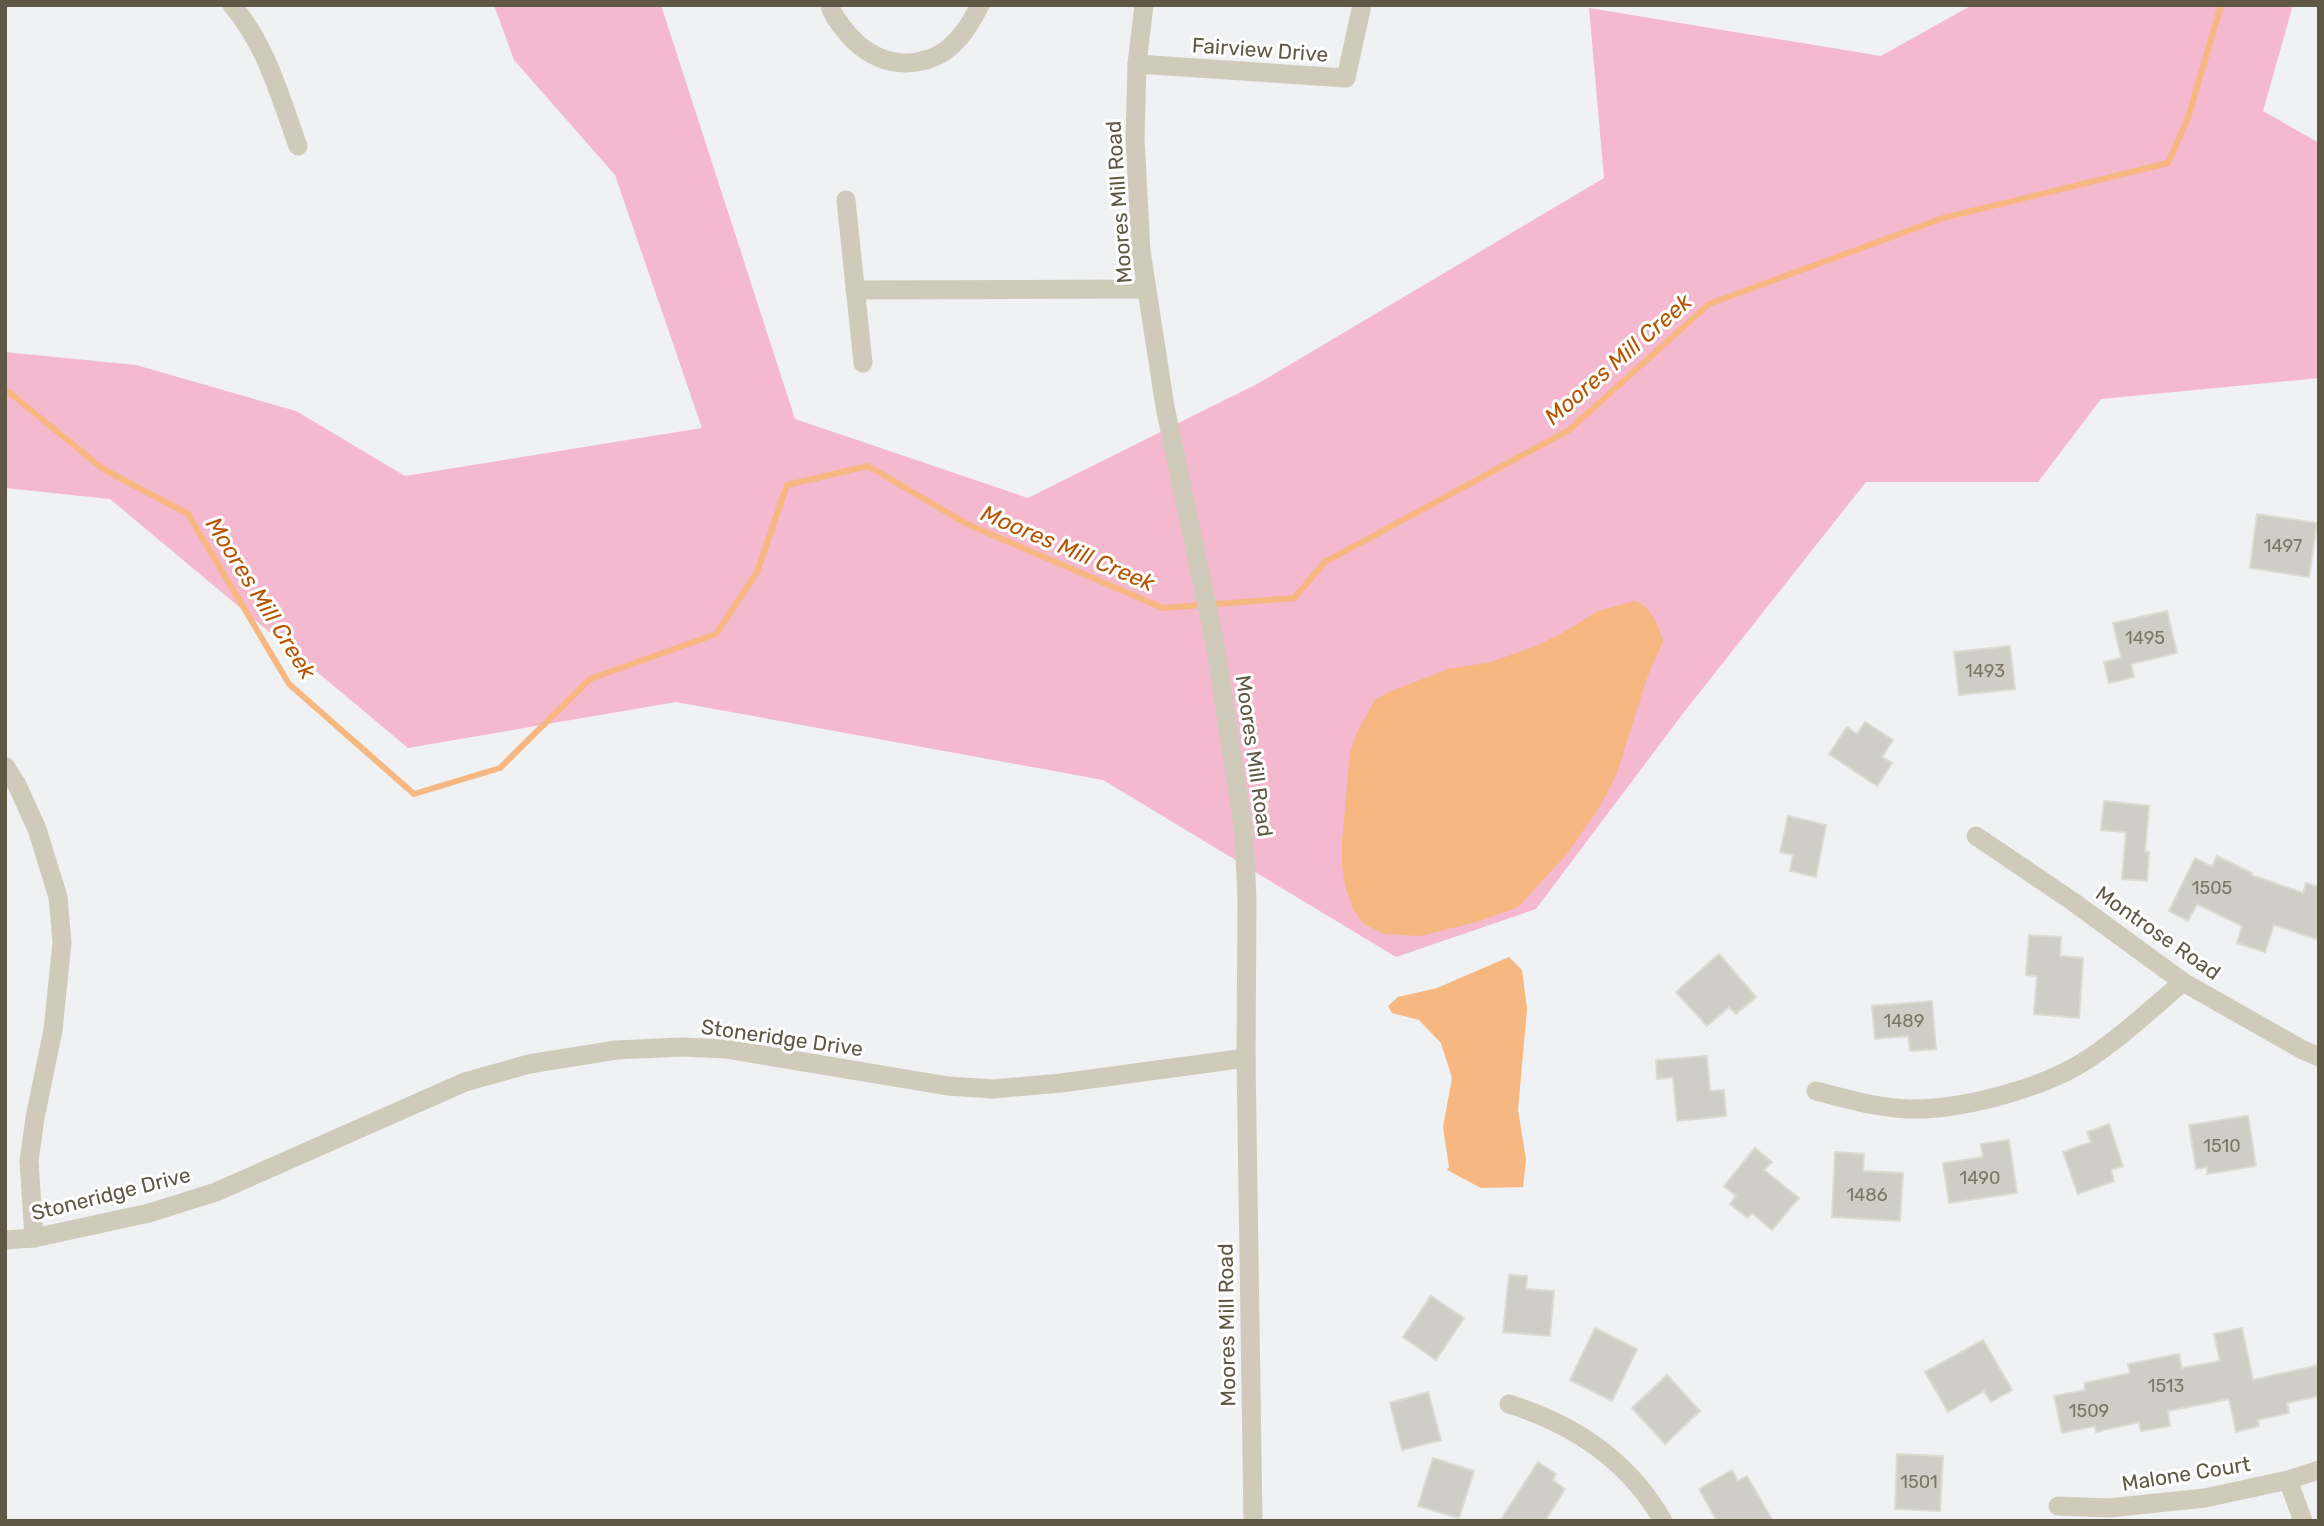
<svg xmlns="http://www.w3.org/2000/svg" width="2324" height="1526" font-family="Rubik,sans-serif">
<rect width="100%" height="100%" fill="#eff1f2"/>
<path fill="#f4b9ce" d="M 494,5 L 661,5 L 795,419 L 1028,498 L 1259,383 L 1604,178 L 1589,8 L 1881,56 L 1972,5 L 2293,5 L 2263,111 L 2319,143 L 2319,378 L 2101,399 L 2038,482 L 1866,482 L 1684,712 L 1536,909 L 1396,957 L 1103,780 L 676,702 L 408,748 L 110,499 L 5,488 L 5,352 L 136,365 L 296,411 L 405,476 L 702,428 L 615,175 L 514,60 Z"/>
<g fill="#f6b781">
<path d="M 1635,601 C 1653,608 1657,624 1663,641 L 1647,678 L 1617,773 L 1602,803 L 1567,854 L 1518,907 L 1480,921 L 1420,936 L 1384,934 L 1364,924 L 1353,910 L 1345,886 L 1342,866 L 1342,842 L 1350,753 L 1357,732 L 1375,700 L 1389,692 L 1448,669 L 1491,662 L 1533,647 L 1559,635 L 1598,611 Z"/>
<path d="M 1509,957 L 1522,970 L 1527,1009 L 1518,1110 L 1526,1159 L 1523,1187 L 1481,1188 L 1447,1170 L 1449,1167 L 1443,1127 L 1452,1078 L 1441,1043 L 1419,1020 L 1392,1013 L 1388,1006 L 1398,997 L 1437,988 Z"/>
</g>
<g fill="none" stroke-linecap="round" stroke-linejoin="round">
<path stroke="#f6b781" stroke-width="6" d="M 5,389 L 103,469 L 188,514 L 289,684 L 414,794 L 500,768 L 590,679 L 716,634 L 757,572 L 787,485 L 868,466 L 967,524 L 1163,608 L 1294,598 L 1325,562 L 1569,430 L 1709,304 L 1943,218 L 2168,163 L 2188,118 L 2221,5"/>
</g>
<g fill="#cfcec6" stroke="#dbdbd2" stroke-width="2">
<path d="M 2257,514 L 2317,523 L 2309,577 L 2250,568 Z"/>
<path d="M 2167,611 L 2177,653 L 2131,664 L 2134,677 L 2109,683 L 2104,662 L 2121,658 L 2113,623 Z"/>
<path d="M 2010,646 L 2015,689 L 1959,695 L 1954,652 Z"/>
<path d="M 1865,722 L 1893,740 L 1882,757 L 1892,763 L 1877,786 L 1829,754 L 1847,727 L 1857,734 Z"/>
<path d="M 2104,801 L 2149,806 L 2145,852 L 2149,852 L 2147,881 L 2122,879 L 2126,832 L 2101,830 Z"/>
<path d="M 1788,816 L 1826,825 L 1816,877 L 1790,871 L 1793,855 L 1780,852 Z"/>
<path d="M 2217,856 L 2252,873 L 2251,875 L 2303,893 L 2306,883 L 2319,887 L 2319,940 L 2274,925 L 2265,952 L 2237,943 L 2242,926 L 2197,904 L 2188,921 L 2169,911 L 2195,858 L 2212,867 Z"/>
<path d="M 2029,935 L 2061,937 L 2060,956 L 2083,958 L 2079,1018 L 2034,1014 L 2037,976 L 2026,975 Z"/>
<path d="M 1719,954 L 1756,997 L 1736,1014 L 1729,1007 L 1707,1026 L 1676,992 Z"/>
<path d="M 1932,1001 L 1936,1049 L 1910,1051 L 1908,1036 L 1875,1039 L 1872,1006 Z"/>
<path d="M 1707,1056 L 1710,1091 L 1724,1090 L 1726,1116 L 1677,1121 L 1673,1077 L 1657,1079 L 1656,1060 Z"/>
<path d="M 2248,1116 L 2256,1166 L 2207,1174 L 2207,1167 L 2196,1169 L 2189,1125 Z"/>
<path d="M 2109,1124 L 2123,1166 L 2111,1170 L 2114,1181 L 2078,1194 L 2063,1152 L 2091,1142 L 2087,1132 Z"/>
<path d="M 2009,1140 L 2017,1193 L 1949,1203 L 1943,1163 L 1983,1157 L 1981,1144 Z"/>
<path d="M 1755,1148 L 1772,1162 L 1764,1170 L 1799,1198 L 1772,1230 L 1752,1213 L 1748,1218 L 1730,1204 L 1736,1196 L 1724,1186 Z"/>
<path d="M 1835,1152 L 1864,1154 L 1863,1171 L 1903,1173 L 1900,1221 L 1832,1217 Z"/>
<path d="M 1509,1275 L 1527,1276 L 1526,1289 L 1554,1291 L 1550,1336 L 1503,1332 Z"/>
<path d="M 1431,1296 L 1464,1318 L 1436,1360 L 1403,1337 Z"/>
<path d="M 1595,1328 L 1637,1349 L 1612,1401 L 1570,1380 Z"/>
<path d="M 2242,1328 L 2253,1380 L 2319,1365 L 2319,1396 L 2287,1403 L 2289,1413 L 2258,1420 L 2259,1426 L 2236,1432 L 2229,1399 L 2168,1411 L 2170,1426 L 2141,1431 L 2139,1422 L 2096,1432 L 2095,1426 L 2062,1433 L 2054,1396 L 2085,1390 L 2084,1383 L 2130,1373 L 2128,1364 L 2179,1354 L 2182,1368 L 2220,1361 L 2214,1334 Z"/>
<path d="M 1983,1340 L 2012,1390 L 1991,1402 L 1984,1391 L 1948,1412 L 1925,1372 Z"/>
<path d="M 1667,1375 L 1700,1411 L 1665,1444 L 1632,1408 Z"/>
<path d="M 1428,1392 L 1441,1440 L 1402,1450 L 1390,1403 Z"/>
<path d="M 1897,1454 L 1943,1456 L 1940,1511 L 1895,1509 Z"/>
<path d="M 1433,1458 L 1474,1471 L 1459,1518 L 1418,1506 Z"/>
<path d="M 1538,1462 L 1556,1474 L 1553,1480 L 1565,1489 L 1545,1521 L 1500,1521 Z"/>
<path d="M 1732,1470 L 1738,1481 L 1747,1476 L 1773,1521 L 1717,1521 L 1699,1489 Z"/>
</g>
<g fill="none" stroke-linecap="round" stroke-linejoin="round">
<g stroke="#d0cabb" stroke-width="19">
<path d="M 232,5 C 267,46 280,97 298,146"/>
<path d="M 830,5 C 831,13 836,18 840,24 C 861,54 892,71 929,59 C 954,51 969,27 980,5"/>
<path d="M 1144,5 L 1137,64 L 1135,139 L 1141,251 L 1165,407 L 1215,644 L 1244,833 L 1247,899 L 1246,1058 L 1253,1521"/>
<path d="M 1137,64 L 1346,78 L 1362,5"/>
<path d="M 846,200 L 863,363"/>
<path d="M 855,290 L 1147,289"/>
<path d="M 5,766 L 17,785 L 37,829 L 58,897 L 62,942 L 53,1030 L 35,1118 L 29,1161 L 34,1238"/>
<path d="M 1976,836 L 2072,901 L 2183,982 L 2301,1049 L 2319,1057"/>
<path d="M 1816,1091 C 1847,1099 1878,1108 1910,1109 C 1962,1110 2045,1088 2088,1059 C 2122,1037 2152,1008 2183,982"/>
<path d="M 5,1240 L 34,1238 L 149,1213 L 216,1192 L 465,1082 L 529,1064 L 616,1050 L 682,1047 L 726,1049 L 948,1086 L 993,1089 L 1061,1083 L 1246,1058"/>
<path d="M 1509,1404 C 1573,1424 1629,1461 1663,1521"/>
<path d="M 2288,1480 L 2303,1521"/>
<path d="M 2058,1506 L 2109,1508 L 2205,1498 L 2288,1480 L 2319,1470"/>
</g>
</g>
<g text-anchor="middle" stroke-width="6" stroke-linejoin="round" paint-order="stroke">
<g font-size="18" fill="#7b7665">
<text x="2283" y="552">1497</text>
<text x="2145" y="644">1495</text>
<text x="1985" y="677">1493</text>
<text x="2212" y="894">1505</text>
<text x="1904" y="1027">1489</text>
<text x="2222" y="1152">1510</text>
<text x="1980" y="1184">1490</text>
<text x="1867" y="1201">1486</text>
<text x="2166" y="1392">1513</text>
<text x="2089" y="1417">1509</text>
<text x="1919" y="1488">1501</text>
</g>
<g font-size="21" fill="#5f5845" stroke="#fff">
<text transform="translate(1260 50) rotate(4)" y="7">Fairview Drive</text>
<text transform="translate(1119 202) rotate(-94)" y="7">Moores Mill Road</text>
<text transform="translate(1254 756) rotate(82)" y="7">Moores Mill Road</text>
<text transform="translate(2158 933) rotate(35)" y="7">Montrose Road</text>
<text transform="translate(782 1038) rotate(8)" y="7">Stoneridge Drive</text>
<text transform="translate(111 1194) rotate(-14)" y="7">Stoneridge Drive</text>
<text transform="translate(1227 1325) rotate(-91)" y="7">Moores Mill Road</text>
<text transform="translate(2186 1474) rotate(-9)" y="7">Malone Court</text>
</g>
<g font-size="23" font-style="italic" fill="#b75400" stroke="#fff">
<text transform="translate(1618 359) rotate(-41)" y="8">Moores Mill Creek</text>
<text transform="translate(1068 548) rotate(23)" y="8">Moores Mill Creek</text>
<text transform="translate(261 598) rotate(58)" y="8">Moores Mill Creek</text>
</g>
</g>
<rect width="2324" height="1526" fill="none" stroke="#5f5845" stroke-width="14"/>
</svg>
